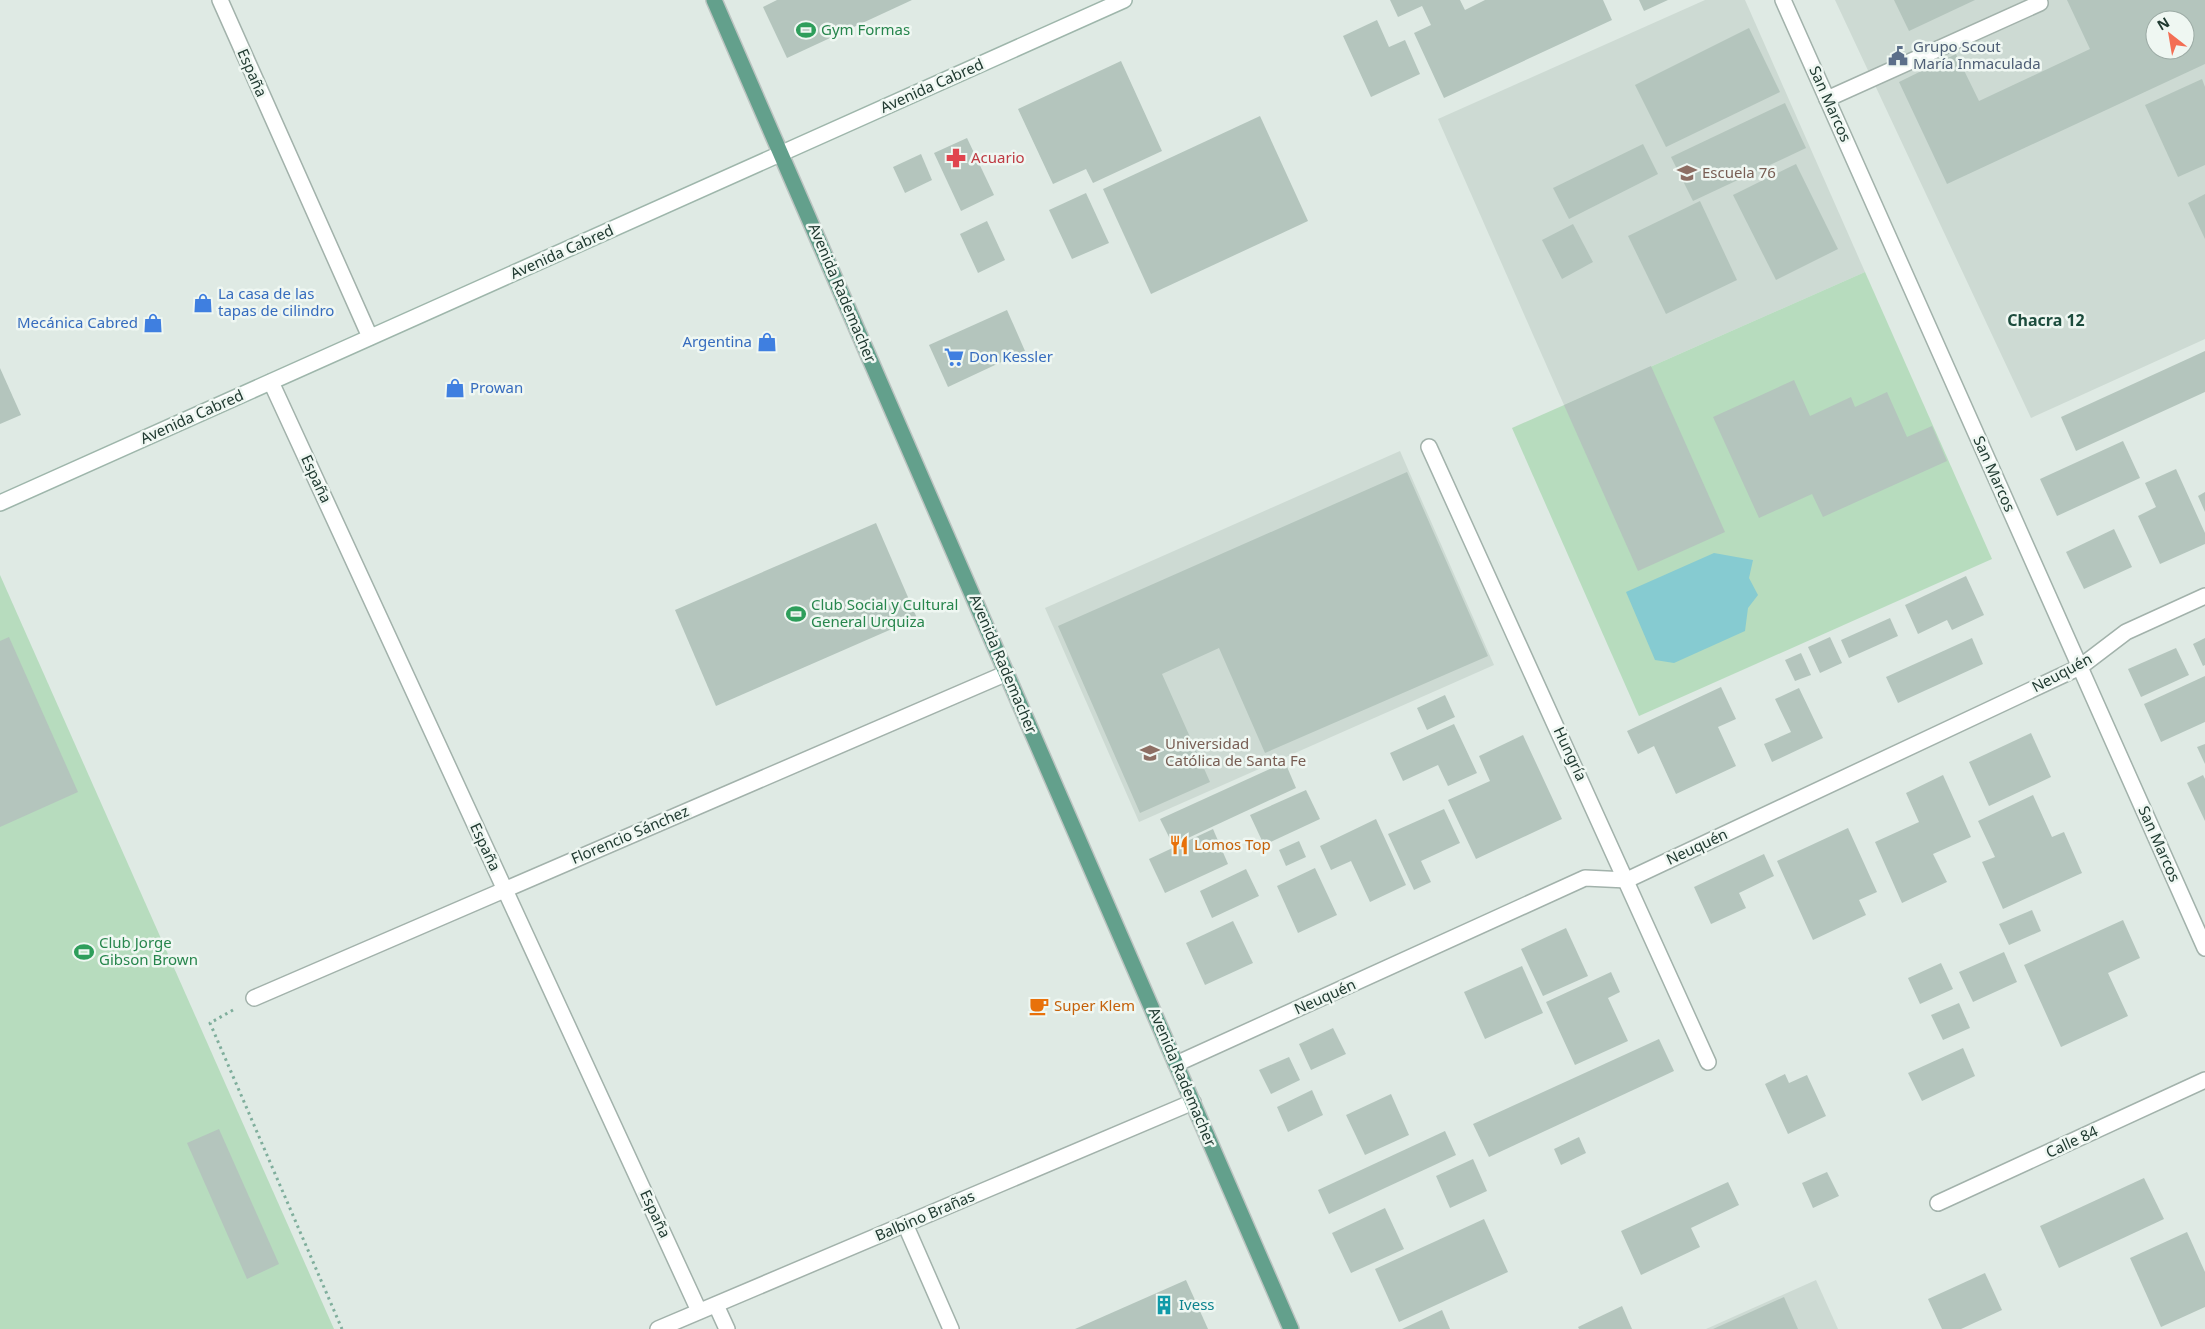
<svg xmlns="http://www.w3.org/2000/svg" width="2205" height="1329" font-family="'Noto Sans',sans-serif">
<rect width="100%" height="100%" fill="#dfeae4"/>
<g fill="#cddad3" fill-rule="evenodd">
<path d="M 1705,0 L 1745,0 L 1865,272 L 1564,405 L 1438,119 Z"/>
<path d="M 1835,0 L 2205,0 L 2205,339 L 2031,418 ZM 2155,20 L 2185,20 L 2185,50 L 2155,50 Z"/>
<path d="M 1400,451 L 1494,665 L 1139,822 L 1045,608 Z"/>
<path d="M 1816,1280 L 1838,1329 L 1706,1329 Z"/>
</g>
<g fill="#b7dcbe">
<path d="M 1865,272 L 1992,559 L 1639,716 L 1512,428 Z"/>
<path d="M 0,575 L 334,1329 L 0,1329 Z"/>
</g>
<path fill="#86cbd1" d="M 1714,553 L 1753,560 L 1749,578 L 1758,595 L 1748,608 L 1745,631 L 1674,663 L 1655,660 L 1626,592 Z"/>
<g fill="#b4c5bd" fill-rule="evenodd">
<path d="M 777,0 L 912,0 L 787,58 L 763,7 Z"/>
<path d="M 1390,0 L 1460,0 L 1465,10 L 1485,0 L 1603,0 L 1612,20 L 1444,98 L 1414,33 L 1431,25 L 1422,6 L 1398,17 Z"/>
<path d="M 1639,0 L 1668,0 L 1644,11 Z"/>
<path d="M 1894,0 L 1975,0 L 1909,31 Z"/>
<path d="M 2067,0 L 2205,0 L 2205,64 L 1947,184 L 1899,82 L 1956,54 L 1979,101 L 2090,49 ZM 2155,20 L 2185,20 L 2185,50 L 2155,50 Z"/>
<path d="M 1377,20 L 1389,47 L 1405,40 L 1420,74 L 1371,97 L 1343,36 Z"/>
<path d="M 1749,28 L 1780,92 L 1666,147 L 1635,85 Z"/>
<path d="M 1121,61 L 1162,151 L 1093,183 L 1086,169 L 1053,184 L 1018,109 Z"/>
<path d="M 2202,79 L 2205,87 L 2205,165 L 2178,177 L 2145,105 Z"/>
<path d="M 1785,103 L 1806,148 L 1693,201 L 1671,157 Z"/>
<path d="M 1260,116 L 1308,221 L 1151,294 L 1103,189 Z"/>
<path d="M 967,138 L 994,195 L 961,211 L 934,153 Z"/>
<path d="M 1643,144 L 1658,174 L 1569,219 L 1553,188 Z"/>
<path d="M 921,154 L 932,180 L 905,193 L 893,167 Z"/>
<path d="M 1796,164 L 1838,249 L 1776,280 L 1733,195 Z"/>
<path d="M 1086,193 L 1109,243 L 1072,259 L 1049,210 Z"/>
<path d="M 2205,194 L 2205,239 L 2188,203 Z"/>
<path d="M 1700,201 L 1737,280 L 1666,314 L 1628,236 Z"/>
<path d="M 987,221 L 1005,260 L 978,273 L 960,234 Z"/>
<path d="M 1573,224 L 1593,262 L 1562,279 L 1542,240 Z"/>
<path d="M 1007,310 L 1025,351 L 948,387 L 929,345 Z"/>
<path d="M 2205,351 L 2205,392 L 2076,451 L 2061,417 Z"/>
<path d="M 1651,366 L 1725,532 L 1638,571 L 1564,405 Z"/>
<path d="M 0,368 L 21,415 L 0,424 Z"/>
<path d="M 1794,380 L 1810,416 L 1851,397 L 1855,407 L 1887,392 L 1907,437 L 1932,426 L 1947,461 L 1823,517 L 1812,494 L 1759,518 L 1713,417 Z"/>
<path d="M 2123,441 L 2140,478 L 2057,516 L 2040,479 Z"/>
<path d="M 2176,469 L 2205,533 L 2205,544 L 2160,564 L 2138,516 L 2156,507 L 2145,483 Z"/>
<path d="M 1407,472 L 1488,656 L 1265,753 L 1219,648 L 1162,674 L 1210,782 L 1140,813 L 1058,626 Z"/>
<path d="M 2205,492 L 2205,512 L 2198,496 Z"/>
<path d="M 876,523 L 917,618 L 716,706 L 675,610 Z"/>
<path d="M 2114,529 L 2132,567 L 2084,589 L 2066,552 Z"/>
<path d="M 1966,576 L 1984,615 L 1952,630 L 1947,620 L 1918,634 L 1905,605 Z"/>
<path d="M 1890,618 L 1898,636 L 1849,658 L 1841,640 Z"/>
<path d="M 9,637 L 78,792 L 0,827 L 0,641 Z"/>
<path d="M 1830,637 L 1842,663 L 1820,673 L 1808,647 Z"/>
<path d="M 1972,638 L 1983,664 L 1898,703 L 1886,677 Z"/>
<path d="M 2205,638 L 2205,665 L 2203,666 L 2193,644 Z"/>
<path d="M 2176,648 L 2189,675 L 2141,697 L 2128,669 Z"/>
<path d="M 1801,653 L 1811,675 L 1795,681 L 1785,660 Z"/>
<path d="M 2205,676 L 2205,722 L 2161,742 L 2144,704 Z"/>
<path d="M 1721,687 L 1736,719 L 1718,727 L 1736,766 L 1676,794 L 1654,746 L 1638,754 L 1627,731 Z"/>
<path d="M 1799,688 L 1823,738 L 1772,762 L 1764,744 L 1791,732 L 1775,699 Z"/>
<path d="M 1445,695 L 1455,717 L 1427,730 L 1417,708 Z"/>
<path d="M 1454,724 L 1477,773 L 1448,786 L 1438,765 L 1403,781 L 1390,753 Z"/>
<path d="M 2031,733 L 2051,777 L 1989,806 L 1969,762 Z"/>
<path d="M 1523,735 L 1562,819 L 1476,859 L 1448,800 L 1490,781 L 1479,756 Z"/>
<path d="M 2205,744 L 2205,764 L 2197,747 Z"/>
<path d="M 1285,762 L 1296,788 L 1173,845 L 1160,819 Z"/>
<path d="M 1943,775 L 1971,837 L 1933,854 L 1947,882 L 1902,903 L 1875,842 L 1919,822 L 1906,793 Z"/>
<path d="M 2203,775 L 2205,779 L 2205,821 L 2187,783 Z"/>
<path d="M 1306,790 L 1320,819 L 1264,845 L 1250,815 Z"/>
<path d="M 2033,795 L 2052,837 L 2064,832 L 2082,873 L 2003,909 L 1982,862 L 1995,857 L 1978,821 Z"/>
<path d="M 1444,809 L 1460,843 L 1421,861 L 1431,882 L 1414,890 L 1388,834 Z"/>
<path d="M 1376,819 L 1406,885 L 1370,902 L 1351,861 L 1331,870 L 1320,846 Z"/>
<path d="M 1848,828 L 1877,892 L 1859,900 L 1866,915 L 1813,940 L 1777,861 Z"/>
<path d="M 1213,829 L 1228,864 L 1165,893 L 1149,859 Z"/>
<path d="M 1299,841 L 1306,857 L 1286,866 L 1279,850 Z"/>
<path d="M 1764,854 L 1774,876 L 1739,893 L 1746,908 L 1711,924 L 1694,887 Z"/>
<path d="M 1315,868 L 1337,915 L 1298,933 L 1277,886 Z"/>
<path d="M 1246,869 L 1259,896 L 1212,918 L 1200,891 Z"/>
<path d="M 2032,910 L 2041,931 L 2009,945 L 1999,924 Z"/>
<path d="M 2123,920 L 2140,958 L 2108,973 L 2128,1016 L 2061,1047 L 2024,965 Z"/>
<path d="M 1233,921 L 1253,963 L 1205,985 L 1186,943 Z"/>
<path d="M 1566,928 L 1588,976 L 1543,996 L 1521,949 Z"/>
<path d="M 2004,952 L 2017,982 L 1973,1002 L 1959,972 Z"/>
<path d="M 1941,963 L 1953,989 L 1920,1004 L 1908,978 Z"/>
<path d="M 1522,966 L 1543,1013 L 1485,1039 L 1464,992 Z"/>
<path d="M 1611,972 L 1620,992 L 1608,998 L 1628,1041 L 1575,1065 L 1546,1002 Z"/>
<path d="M 1959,1003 L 1970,1028 L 1943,1040 L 1931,1015 Z"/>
<path d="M 1333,1028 L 1346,1054 L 1311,1070 L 1299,1044 Z"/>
<path d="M 1659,1039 L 1674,1071 L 1489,1157 L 1473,1124 Z"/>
<path d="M 1963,1048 L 1975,1076 L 1922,1101 L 1908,1073 Z"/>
<path d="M 1289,1057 L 1300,1080 L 1271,1094 L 1259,1070 Z"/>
<path d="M 1785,1074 L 1789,1083 L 1807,1075 L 1826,1116 L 1788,1134 L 1765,1084 Z"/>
<path d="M 1312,1090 L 1323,1115 L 1288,1132 L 1277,1107 Z"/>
<path d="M 1391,1094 L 1409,1135 L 1365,1155 L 1346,1115 Z"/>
<path d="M 219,1129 L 279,1264 L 247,1279 L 187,1143 Z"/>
<path d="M 1445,1131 L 1456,1155 L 1329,1214 L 1318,1190 Z"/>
<path d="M 1579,1137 L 1586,1153 L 1561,1165 L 1554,1149 Z"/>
<path d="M 1473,1159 L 1487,1191 L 1450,1208 L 1436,1176 Z"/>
<path d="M 1827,1172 L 1839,1196 L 1813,1208 L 1802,1183 Z"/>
<path d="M 2144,1178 L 2164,1219 L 2059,1268 L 2040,1226 Z"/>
<path d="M 1728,1182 L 1739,1205 L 1691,1228 L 1700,1247 L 1641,1275 L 1621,1231 Z"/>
<path d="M 1385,1208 L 1404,1249 L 1351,1273 L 1332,1233 Z"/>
<path d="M 1484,1219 L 1508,1272 L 1399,1322 L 1375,1269 Z"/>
<path d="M 2187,1232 L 2205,1272 L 2205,1307 L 2161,1327 L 2130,1258 Z"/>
<path d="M 1985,1273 L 2002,1310 L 1961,1329 L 1942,1329 L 1928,1299 Z"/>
<path d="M 1186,1280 L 1208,1329 L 1075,1329 Z"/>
<path d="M 1784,1297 L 1798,1329 L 1713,1329 Z"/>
<path d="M 1622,1306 L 1632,1329 L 1579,1329 L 1578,1327 Z"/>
<path d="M 1442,1310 L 1450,1329 L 1402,1329 Z"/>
</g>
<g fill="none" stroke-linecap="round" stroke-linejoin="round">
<defs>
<g id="service">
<path d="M 1827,99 L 2040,3"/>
<path d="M 905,1224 L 951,1329"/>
</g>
<g id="minor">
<path d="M 220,0 L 370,337"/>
<path d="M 1783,0 L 2205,948"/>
<path d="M 271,382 L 699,1311"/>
<path d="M 1429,447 L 1708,1062"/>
<path d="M 254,998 L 1007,673"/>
<path d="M 1176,1064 L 1585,878 L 1627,880 L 2080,667 L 2126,632 L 2205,596"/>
<path d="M 1938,1203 L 2205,1080"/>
<path d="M 716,1305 L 727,1329"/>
<path d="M 658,1329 L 1193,1102"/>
</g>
<path id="secondary" d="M 0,503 L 1124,0"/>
<path id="primary" d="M 714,0 L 1291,1329"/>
</defs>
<use href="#service" stroke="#a2b2ab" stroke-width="18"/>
<use href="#minor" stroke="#a2b2ab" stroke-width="18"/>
<use href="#secondary" stroke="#9eb6ab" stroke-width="18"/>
<use href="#primary" stroke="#bcc4c1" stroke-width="18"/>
<path stroke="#7fae9c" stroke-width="3" stroke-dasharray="2.5 4" stroke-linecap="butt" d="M 233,1010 L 210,1023 L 342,1329"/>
<use href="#service" stroke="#fff" stroke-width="15"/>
<use href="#minor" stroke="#fff" stroke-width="15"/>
<use href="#secondary" stroke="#fff" stroke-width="15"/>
<use href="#primary" stroke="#63a08c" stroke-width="15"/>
</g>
<defs>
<symbol id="stadium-bare" viewBox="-9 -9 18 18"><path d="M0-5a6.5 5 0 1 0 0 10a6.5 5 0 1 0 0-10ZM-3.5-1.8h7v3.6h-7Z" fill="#2e9e5b" stroke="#eff7f2" stroke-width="2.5" paint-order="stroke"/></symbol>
<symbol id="civic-bare" viewBox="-9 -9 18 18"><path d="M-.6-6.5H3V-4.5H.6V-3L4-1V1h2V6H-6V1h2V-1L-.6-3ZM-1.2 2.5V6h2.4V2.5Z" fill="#5c6f8a" stroke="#eff7f2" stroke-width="2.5" paint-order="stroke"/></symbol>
<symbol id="pharmacy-bare" viewBox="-9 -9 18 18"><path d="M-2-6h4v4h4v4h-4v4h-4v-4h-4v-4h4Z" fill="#e0444e" stroke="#eff7f2" stroke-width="2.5" paint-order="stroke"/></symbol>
<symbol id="school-bare" viewBox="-9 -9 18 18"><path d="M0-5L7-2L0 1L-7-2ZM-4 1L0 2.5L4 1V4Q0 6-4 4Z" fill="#8d6e63" stroke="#eff7f2" stroke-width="2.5" paint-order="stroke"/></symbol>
<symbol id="shop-bare" viewBox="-9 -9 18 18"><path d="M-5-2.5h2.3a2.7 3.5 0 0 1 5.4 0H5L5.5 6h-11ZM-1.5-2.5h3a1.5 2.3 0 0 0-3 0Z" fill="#3f7fe0" stroke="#eff7f2" stroke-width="2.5" paint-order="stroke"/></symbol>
<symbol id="supermarket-bare" viewBox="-9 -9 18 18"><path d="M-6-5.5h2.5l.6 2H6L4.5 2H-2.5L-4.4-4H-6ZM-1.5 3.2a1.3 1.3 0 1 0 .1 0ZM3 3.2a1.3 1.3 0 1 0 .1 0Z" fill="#3f7fe0" stroke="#eff7f2" stroke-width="2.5" paint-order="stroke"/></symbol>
<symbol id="university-bare" viewBox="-9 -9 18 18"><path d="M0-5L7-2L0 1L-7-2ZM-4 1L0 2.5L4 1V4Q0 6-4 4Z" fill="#8d6e63" stroke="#eff7f2" stroke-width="2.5" paint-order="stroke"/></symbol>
<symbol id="restaurant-bare" viewBox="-9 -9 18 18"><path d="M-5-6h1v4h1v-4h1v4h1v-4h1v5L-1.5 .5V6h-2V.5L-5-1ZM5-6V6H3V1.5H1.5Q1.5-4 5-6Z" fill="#e8710a" stroke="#eff7f2" stroke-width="2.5" paint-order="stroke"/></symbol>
<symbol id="cafe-bare" viewBox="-9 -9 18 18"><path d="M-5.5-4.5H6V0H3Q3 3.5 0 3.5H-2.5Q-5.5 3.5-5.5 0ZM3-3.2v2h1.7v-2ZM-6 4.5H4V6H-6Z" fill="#e8710a" stroke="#eff7f2" stroke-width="2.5" paint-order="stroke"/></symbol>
<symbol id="building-bare" viewBox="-9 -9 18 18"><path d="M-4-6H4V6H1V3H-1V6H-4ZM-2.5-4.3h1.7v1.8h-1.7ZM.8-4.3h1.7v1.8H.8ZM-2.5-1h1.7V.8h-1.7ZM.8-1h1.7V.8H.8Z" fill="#0f9aa8" stroke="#eff7f2" stroke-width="2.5" paint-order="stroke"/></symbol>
</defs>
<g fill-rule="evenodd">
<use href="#stadium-bare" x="792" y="16" width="28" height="28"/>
<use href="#civic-bare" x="1884" y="42" width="28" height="28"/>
<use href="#pharmacy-bare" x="942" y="144" width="28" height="28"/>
<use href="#school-bare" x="1673" y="159" width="28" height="28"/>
<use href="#shop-bare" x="189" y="289" width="28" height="28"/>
<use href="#shop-bare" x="139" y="309" width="28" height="28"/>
<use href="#shop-bare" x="753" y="328" width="28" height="28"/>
<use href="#supermarket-bare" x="940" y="343" width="28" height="28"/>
<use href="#shop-bare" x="441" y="374" width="28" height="28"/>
<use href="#stadium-bare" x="782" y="600" width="28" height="28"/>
<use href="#university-bare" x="1136" y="739" width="28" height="28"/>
<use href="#restaurant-bare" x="1165" y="831" width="28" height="28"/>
<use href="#stadium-bare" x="70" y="938" width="28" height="28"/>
<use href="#cafe-bare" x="1025" y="992" width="28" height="28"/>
<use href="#building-bare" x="1150" y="1291" width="28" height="28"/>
</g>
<g text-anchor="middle" stroke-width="5" stroke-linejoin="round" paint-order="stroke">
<g font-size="15" fill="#27864d" stroke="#eff7f2" text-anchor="start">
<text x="821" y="35">Gym Formas</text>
<text x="811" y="610">Club Social y Cultural<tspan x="811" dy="17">General Urquiza</tspan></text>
<text x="99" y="948">Club Jorge<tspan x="99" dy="17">Gibson Brown</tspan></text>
</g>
<g font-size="15" fill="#4e5e75" stroke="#eff7f2" text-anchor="start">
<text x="1913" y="52">Grupo Scout<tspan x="1913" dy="17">María Inmaculada</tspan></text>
</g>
<g font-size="15" fill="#203a31" stroke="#eff7f2">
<text transform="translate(252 73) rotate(66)" y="5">España</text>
<text transform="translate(932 86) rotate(-24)" y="5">Avenida Cabred</text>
<text transform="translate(1830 104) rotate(66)" y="5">San Marcos</text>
<text transform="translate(562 252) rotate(-24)" y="5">Avenida Cabred</text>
<text transform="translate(842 293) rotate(67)" y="5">Avenida Rademacher</text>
<text transform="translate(192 417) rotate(-24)" y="5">Avenida Cabred</text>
<text transform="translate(1994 474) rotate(66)" y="5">San Marcos</text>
<text transform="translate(316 479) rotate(65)" y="5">España</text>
<text transform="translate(1003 664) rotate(67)" y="5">Avenida Rademacher</text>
<text transform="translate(2062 673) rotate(-28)" y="5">Neuquén</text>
<text transform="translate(1570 754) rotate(65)" y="5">Hungría</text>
<text transform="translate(630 835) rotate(-23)" y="5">Florencio Sánchez</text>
<text transform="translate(2159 844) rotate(66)" y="5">San Marcos</text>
<text transform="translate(485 847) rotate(65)" y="5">España</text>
<text transform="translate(1697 847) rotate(-25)" y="5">Neuquén</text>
<text transform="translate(1325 997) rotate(-24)" y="5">Neuquén</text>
<text transform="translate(1182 1077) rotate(67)" y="5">Avenida Rademacher</text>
<text transform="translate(2072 1142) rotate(-25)" y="5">Calle 84</text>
<text transform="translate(655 1214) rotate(65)" y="5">España</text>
<text transform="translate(925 1216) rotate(-23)" y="5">Balbino Brañas</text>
</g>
<g font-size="15" fill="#be3a42" stroke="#eff7f2" text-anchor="start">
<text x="971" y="163">Acuario</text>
</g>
<g font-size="15" fill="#785e54" stroke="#eff7f2" text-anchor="start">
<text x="1702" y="178">Escuela 76</text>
<text x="1165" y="749">Universidad<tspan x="1165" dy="17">Católica de Santa Fe</tspan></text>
</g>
<g font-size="15" fill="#366cbe" stroke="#eff7f2" text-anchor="start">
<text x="218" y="299">La casa de las<tspan x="218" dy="17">tapas de cilindro</tspan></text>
<text x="138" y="328" text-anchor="end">Mecánica Cabred</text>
<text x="752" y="347" text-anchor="end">Argentina</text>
<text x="969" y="362">Don Kessler</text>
<text x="470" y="393">Prowan</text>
</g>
<g font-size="15" fill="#c56008" stroke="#eff7f2" text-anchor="start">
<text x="1194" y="850">Lomos Top</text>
<text x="1054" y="1011">Super Klem</text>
</g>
<g font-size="15" fill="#0d838f" stroke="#eff7f2" text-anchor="start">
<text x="1179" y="1310">Ivess</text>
</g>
<g font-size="16" font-weight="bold" fill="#1c4c3d" stroke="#eff7f2">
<text x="2046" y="326">Chacra 12</text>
</g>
</g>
<g transform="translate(2170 35) rotate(329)"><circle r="24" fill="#eff7f2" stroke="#9caba5"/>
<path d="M0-4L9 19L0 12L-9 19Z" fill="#f36e54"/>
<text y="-8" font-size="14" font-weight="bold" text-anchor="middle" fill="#203a31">N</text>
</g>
</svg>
